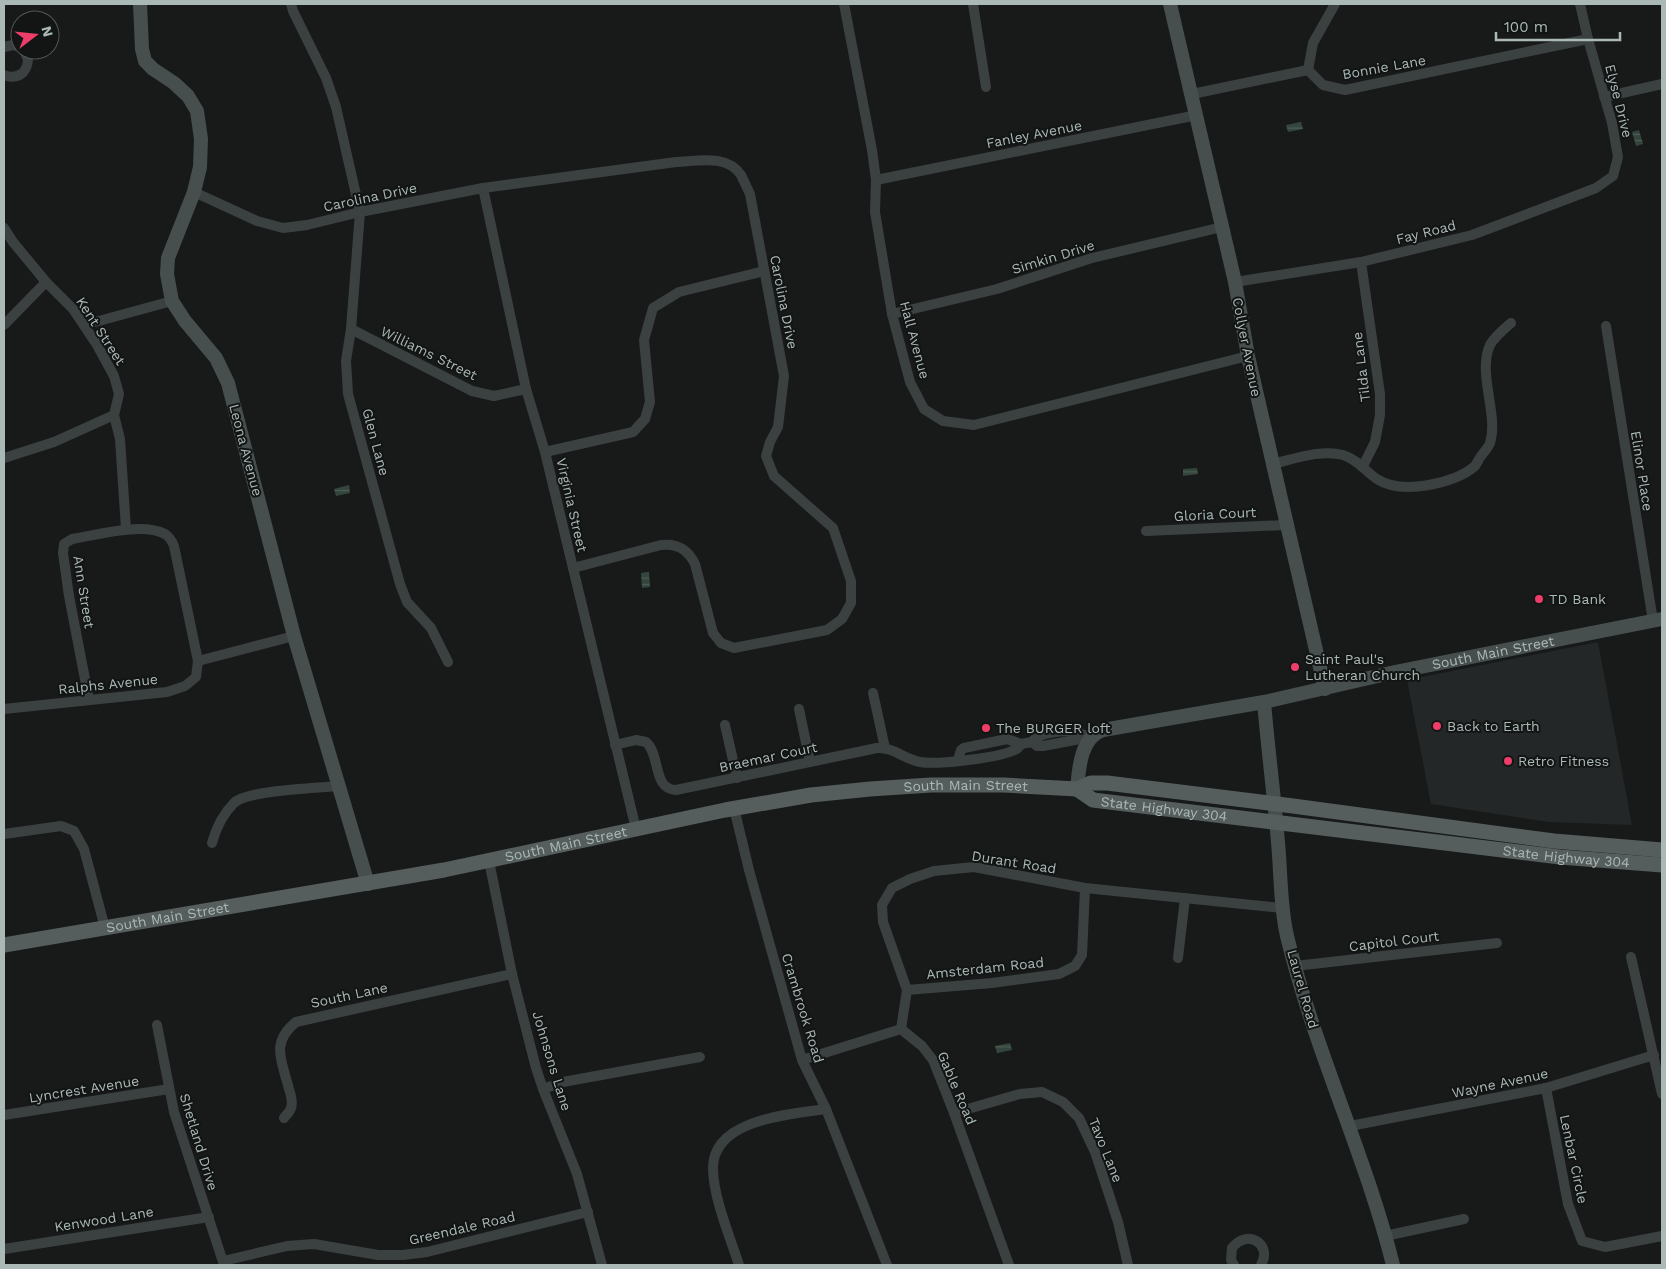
<svg xmlns="http://www.w3.org/2000/svg" width="1666" height="1269" font-family="'Work Sans',sans-serif">
<defs>
<pattern id="water-rules" width="6" height="5" patternUnits="userSpaceOnUse" patternTransform="scale(1.25)"><rect width="6" height="5" fill="#33453c"/><path d="M0 2.5h6" fill="none" stroke="#4e5e56"/></pattern>
</defs>
<rect width="100%" height="100%" fill="#181a1a"/>
<path fill="#242727" d="M 1598,642 L 1632,825 L 1549,822 L 1431,804 L 1407,680 Z"/>
<g fill="url(#water-rules)">
<path d="M 1301,122 L 1303,129 L 1288,132 L 1286,125 Z"/>
<path d="M 1639,130 L 1643,144 L 1636,146 L 1632,132 Z"/>
<path d="M 1197,468 L 1198,474 L 1183,476 L 1183,469 Z"/>
<path d="M 349,485 L 350,493 L 336,496 L 334,489 Z"/>
<path d="M 649,572 L 650,587 L 642,588 L 641,573 Z"/>
<path d="M 1010,1043 L 1012,1050 L 997,1053 L 995,1046 Z"/>
</g>
<g fill="none" stroke-linecap="round" stroke-linejoin="round">
<g stroke="#3b4140" stroke-width="10">
<path d="M 291,4 L 293,11 L 326,78 L 336,107 L 360,212 L 351,329 L 346,361 L 348,394 L 400,584 L 407,602 L 431,628 L 448,662"/>
<path d="M 844,4 L 872,150 L 876,180 L 875,212 L 892,314 L 910,382 L 924,409 L 943,421 L 974,425 L 1248,356"/>
<path d="M 973,4 L 986,87"/>
<path d="M 4,47 L 13,45 L 20,47"/>
<path d="M 1308,70 L 1323,85 L 1345,90 L 1588,39"/>
<path d="M 1308,70 L 1313,43 L 1335,4"/>
<path d="M 4,75 C 16,80 27,74 28,60 L 24,50"/>
<path d="M 1192,94 L 1308,70"/>
<path d="M 1604,97 L 1662,84"/>
<path d="M 876,180 L 1197,115"/>
<path d="M 483,188 L 526,389 L 545,452 L 636,829"/>
<path d="M 194,192 L 257,221 L 283,228 L 307,225 L 360,212 L 483,188 L 676,162 C 698,161 727,154 741,175 C 744,181 747,188 750,194 L 784,376 L 778,427 L 770,442 L 766,456 L 774,476 L 833,528 L 851,581 L 851,603 L 842,619 L 827,630 L 734,648 L 721,643 L 713,633 L 695,564 C 688,549 677,543 661,545 L 573,568"/>
<path d="M 4,228 L 13,242 L 46,282 L 73,309 L 97,345 L 114,376 L 119,394 L 114,415 L 120,439 L 126,529"/>
<path d="M 1361,262 L 1380,394 L 1380,415 L 1375,442 L 1363,466"/>
<path d="M 1235,282 L 1361,262 L 1472,235 L 1596,188 L 1613,176 L 1618,157 L 1612,123 L 1588,39 L 1580,4"/>
<path d="M 892,314 L 997,289 L 1092,258 L 1222,227"/>
<path d="M 4,325 L 46,282"/>
<path d="M 84,325 L 172,301"/>
<path d="M 1606,326 L 1653,621"/>
<path d="M 351,329 L 472,391 L 494,396 L 526,389"/>
<path d="M 545,452 L 633,432 L 645,419 L 650,402 L 644,340 L 653,308 L 679,292 L 764,271"/>
<path d="M 4,458 L 54,442 L 114,415"/>
<path d="M 1272,464 C 1294,459 1321,449 1343,455 C 1357,459 1366,472 1377,479 C 1401,495 1455,484 1475,466 C 1477,463 1479,459 1481,456 C 1484,452 1488,448 1490,443 C 1499,415 1477,373 1490,345 C 1495,336 1504,329 1511,323"/>
<path d="M 1146,531 L 1286,525"/>
<path d="M 198,661 L 294,636"/>
<path d="M 873,693 L 885,748"/>
<path d="M 4,709 L 167,692 L 185,686 L 196,677 L 198,661 L 174,546 C 172,541 170,537 165,534 C 142,522 97,535 72,539 L 64,544 L 63,553 L 69,596 L 89,700"/>
<path d="M 799,709 L 810,762"/>
<path d="M 725,725 L 737,778"/>
<path d="M 1032,742 C 1038,733 1059,731 1070,731 C 1077,732 1084,735 1090,737"/>
<path d="M 615,745 L 636,740 L 646,742 C 661,755 652,789 676,790 L 877,748 C 893,747 904,759 920,762 C 937,765 996,758 1012,751 C 1016,750 1019,748 1021,744"/>
<path d="M 958,760 L 961,750 L 964,748 L 1007,739 L 1021,744 L 1032,742 L 1037,746 L 1043,746 L 1091,737"/>
<path d="M 734,808 L 749,870 L 802,1060 L 826,1109 L 887,1265"/>
<path d="M 4,834 L 61,826 L 74,831 L 84,849 L 105,928"/>
<path d="M 212,843 C 216,828 223,814 234,803 C 246,790 319,788 339,786"/>
<path d="M 489,861 L 512,974 L 536,1068 L 543,1089 L 577,1174 L 602,1265"/>
<path d="M 1631,957 L 1662,1094"/>
<path d="M 1178,958 L 1185,898"/>
<path d="M 1295,966 L 1497,943"/>
<path d="M 907,990 L 992,983 L 1059,974 L 1075,966 L 1082,955 L 1085,888"/>
<path d="M 157,1025 L 174,1112 L 224,1265"/>
<path d="M 901,1029 L 907,990 L 883,922 L 882,905 L 892,888 L 910,879 L 934,871 L 974,867 L 1085,888 L 1282,908"/>
<path d="M 901,1029 L 922,1046 L 933,1060 L 954,1113 L 1009,1265"/>
<path d="M 802,1060 L 901,1029"/>
<path d="M 1546,1088 L 1568,1204 L 1582,1241 L 1605,1247 L 1662,1236"/>
<path d="M 543,1089 L 563,1082 L 700,1057"/>
<path d="M 954,1113 L 1020,1094 L 1042,1092 L 1063,1102 L 1079,1118 L 1095,1152 L 1118,1222 L 1128,1265"/>
<path d="M 4,1115 L 169,1089"/>
<path d="M 284,1118 C 286,1115 290,1112 291,1108 C 293,1102 291,1095 289,1089 C 282,1061 270,1043 296,1022 L 512,974"/>
<path d="M 1350,1126 L 1546,1088 L 1654,1055"/>
<path d="M 1385,1236 L 1464,1219"/>
<path d="M 4,1249 L 209,1217"/>
<path d="M 223,1261 L 287,1246 L 314,1244 L 378,1255 L 403,1255 L 427,1252 L 588,1212"/>
<path d="M 739,1265 C 730,1237 713,1197 713,1168 C 713,1119 791,1114 826,1109"/>
<path d="M 1234,1265 L 1231,1260 L 1232,1248 C 1247,1228 1273,1244 1261,1265"/>
</g>
<g stroke="#474f4e" stroke-width="14">
<path d="M 140,4 L 142,49 L 145,61 L 153,69 L 174,83 L 188,96 L 197,111 L 201,139 L 200,167 L 194,192 L 168,258 L 167,274 L 172,301 L 185,321 L 216,358 L 228,383 L 294,636 L 368,884"/>
<path d="M 1170,4 L 1235,282 L 1248,356 L 1325,689"/>
<path d="M 1264,702 C 1268,749 1274,795 1278,842 C 1281,874 1280,906 1287,936 C 1314,1049 1365,1153 1393,1265"/>
<path id="s1" d="M 1077,789 C 1079,769 1080,738 1103,730 L 1264,702 L 1395,672 L 1662,619"/>
</g>
<g stroke="#555e5d" stroke-width="15">
<path id="s2" d="M 1077,789 L 1093,800 L 1560,857 L 1662,865"/>
<path d="M 1077,789 L 1091,783 L 1107,783 L 1293,806 L 1554,841 L 1662,850"/>
<path id="s3" d="M 4,945 L 444,870 L 725,810 L 811,795 L 870,789 L 931,785 L 1004,785 L 1077,789"/>
</g>
</g>
<g fill="#ed3d68" stroke="#131515" stroke-width="2">
<circle cx="1539" cy="599" r="5"/>
<circle cx="1295" cy="667" r="5"/>
<circle cx="1437" cy="726" r="5"/>
<circle cx="986" cy="728" r="5"/>
<circle cx="1508" cy="761" r="5"/>
</g>
<g text-anchor="middle" stroke-width="4" stroke-linejoin="round" paint-order="stroke">
<g font-size="14" fill="#aab9b6" stroke="#131515">
<text transform="translate(1384 67) rotate(-10)" y="5">Bonnie Lane</text>
<text transform="translate(1619 101) rotate(76)" y="5">Elyse Drive</text>
<text transform="translate(1034 134) rotate(-11)" y="5">Fanley Avenue</text>
<text transform="translate(370 197) rotate(-12)" y="5">Carolina Drive</text>
<text transform="translate(1426 232) rotate(-14)" y="5">Fay Road</text>
<text transform="translate(1053 257) rotate(-17)" y="5">Simkin Drive</text>
<text transform="translate(784 302) rotate(79)" y="5">Carolina Drive</text>
<text transform="translate(101 331) rotate(57)" y="5">Kent Street</text>
<text transform="translate(915 340) rotate(75)" y="5">Hall Avenue</text>
<text transform="translate(1247 347) rotate(79)" y="5">Collyer Avenue</text>
<text transform="translate(429 353) rotate(26)" y="5">Williams Street</text>
<text transform="translate(1361 367) rotate(-97)" y="5">Tilda Lane</text>
<text transform="translate(376 442) rotate(75)" y="5">Glen Lane</text>
<text transform="translate(246 450) rotate(75)" y="5">Leona Avenue</text>
<text transform="translate(1642 471) rotate(81)" y="5">Elinor Place</text>
<text transform="translate(572 505) rotate(77)" y="5">Virginia Street</text>
<text transform="translate(1215 514) rotate(-3)" y="5">Gloria Court</text>
<text transform="translate(84 592) rotate(81)" y="5">Ann Street</text>
<text dy="5" stroke="none"><textPath href="#s1" startOffset="466">South Main Street</textPath></text>
<text transform="translate(108 684) rotate(-6)" y="5">Ralphs Avenue</text>
<text transform="translate(768 757) rotate(-12)" y="5">Braemar Court</text>
<text dy="5" stroke="none"><textPath href="#s3" startOffset="976">South Main Street</textPath></text>
<text dy="5" stroke="none"><textPath href="#s2" startOffset="91">State Highway 304</textPath></text>
<text dy="5" stroke="none"><textPath href="#s3" startOffset="571">South Main Street</textPath></text>
<text dy="5" stroke="none"><textPath href="#s2" startOffset="496">State Highway 304</textPath></text>
<text transform="translate(1014 862) rotate(9)" y="5">Durant Road</text>
<text dy="5" stroke="none"><textPath href="#s3" startOffset="166">South Main Street</textPath></text>
<text transform="translate(1394 941) rotate(-7)" y="5">Capitol Court</text>
<text transform="translate(985 968) rotate(-6)" y="5">Amsterdam Road</text>
<text transform="translate(1303 989) rotate(74)" y="5">Laurel Road</text>
<text transform="translate(349 995) rotate(-12)" y="5">South Lane</text>
<text transform="translate(803 1008) rotate(73)" y="5">Crambrook Road</text>
<text transform="translate(552 1061) rotate(73)" y="5">Johnsons Lane</text>
<text transform="translate(1500 1083) rotate(-12)" y="5">Wayne Avenue</text>
<text transform="translate(957 1088) rotate(67)" y="5">Gable Road</text>
<text transform="translate(84 1089) rotate(-9)" y="5">Lyncrest Avenue</text>
<text transform="translate(199 1142) rotate(73)" y="5">Shetland Drive</text>
<text transform="translate(1106 1150) rotate(68)" y="5">Tavo Lane</text>
<text transform="translate(1574 1159) rotate(78)" y="5">Lenbar Circle</text>
<text transform="translate(104 1219) rotate(-9)" y="5">Kenwood Lane</text>
<text transform="translate(462 1228) rotate(-13)" y="5">Greendale Road</text>
</g>
<g font-size="14" fill="#aab9b6" stroke="#131515" text-anchor="start">
<text x="1549" y="604">TD Bank</text>
<text x="1305" y="664">Saint Paul's<tspan x="1305" dy="16">Lutheran Church</tspan></text>
<text x="1447" y="731">Back to Earth</text>
<text x="996" y="733">The BURGER loft</text>
<text x="1518" y="766">Retro Fitness</text>
</g>
</g>
<rect width="1666" height="1269" fill="none" stroke="#aab9b6" stroke-width="10"/>
<g transform="translate(35 35) rotate(74)"><circle r="24" fill="#131515" stroke="#4f5755"/>
<path d="M0-4L9 19L0 12L-9 19Z" fill="#ed3d68"/>
<text y="-8" font-size="14" font-weight="bold" text-anchor="middle" fill="#aab9b6">N</text>
</g>
<path d="M1496 32v8h124v-8" fill="none" stroke="#aab9b6" stroke-width="2.5"/>
<text x="1504" y="32" font-size="15" fill="#aab9b6" stroke="#131515" stroke-width="4" paint-order="stroke">100 m</text>
</svg>
